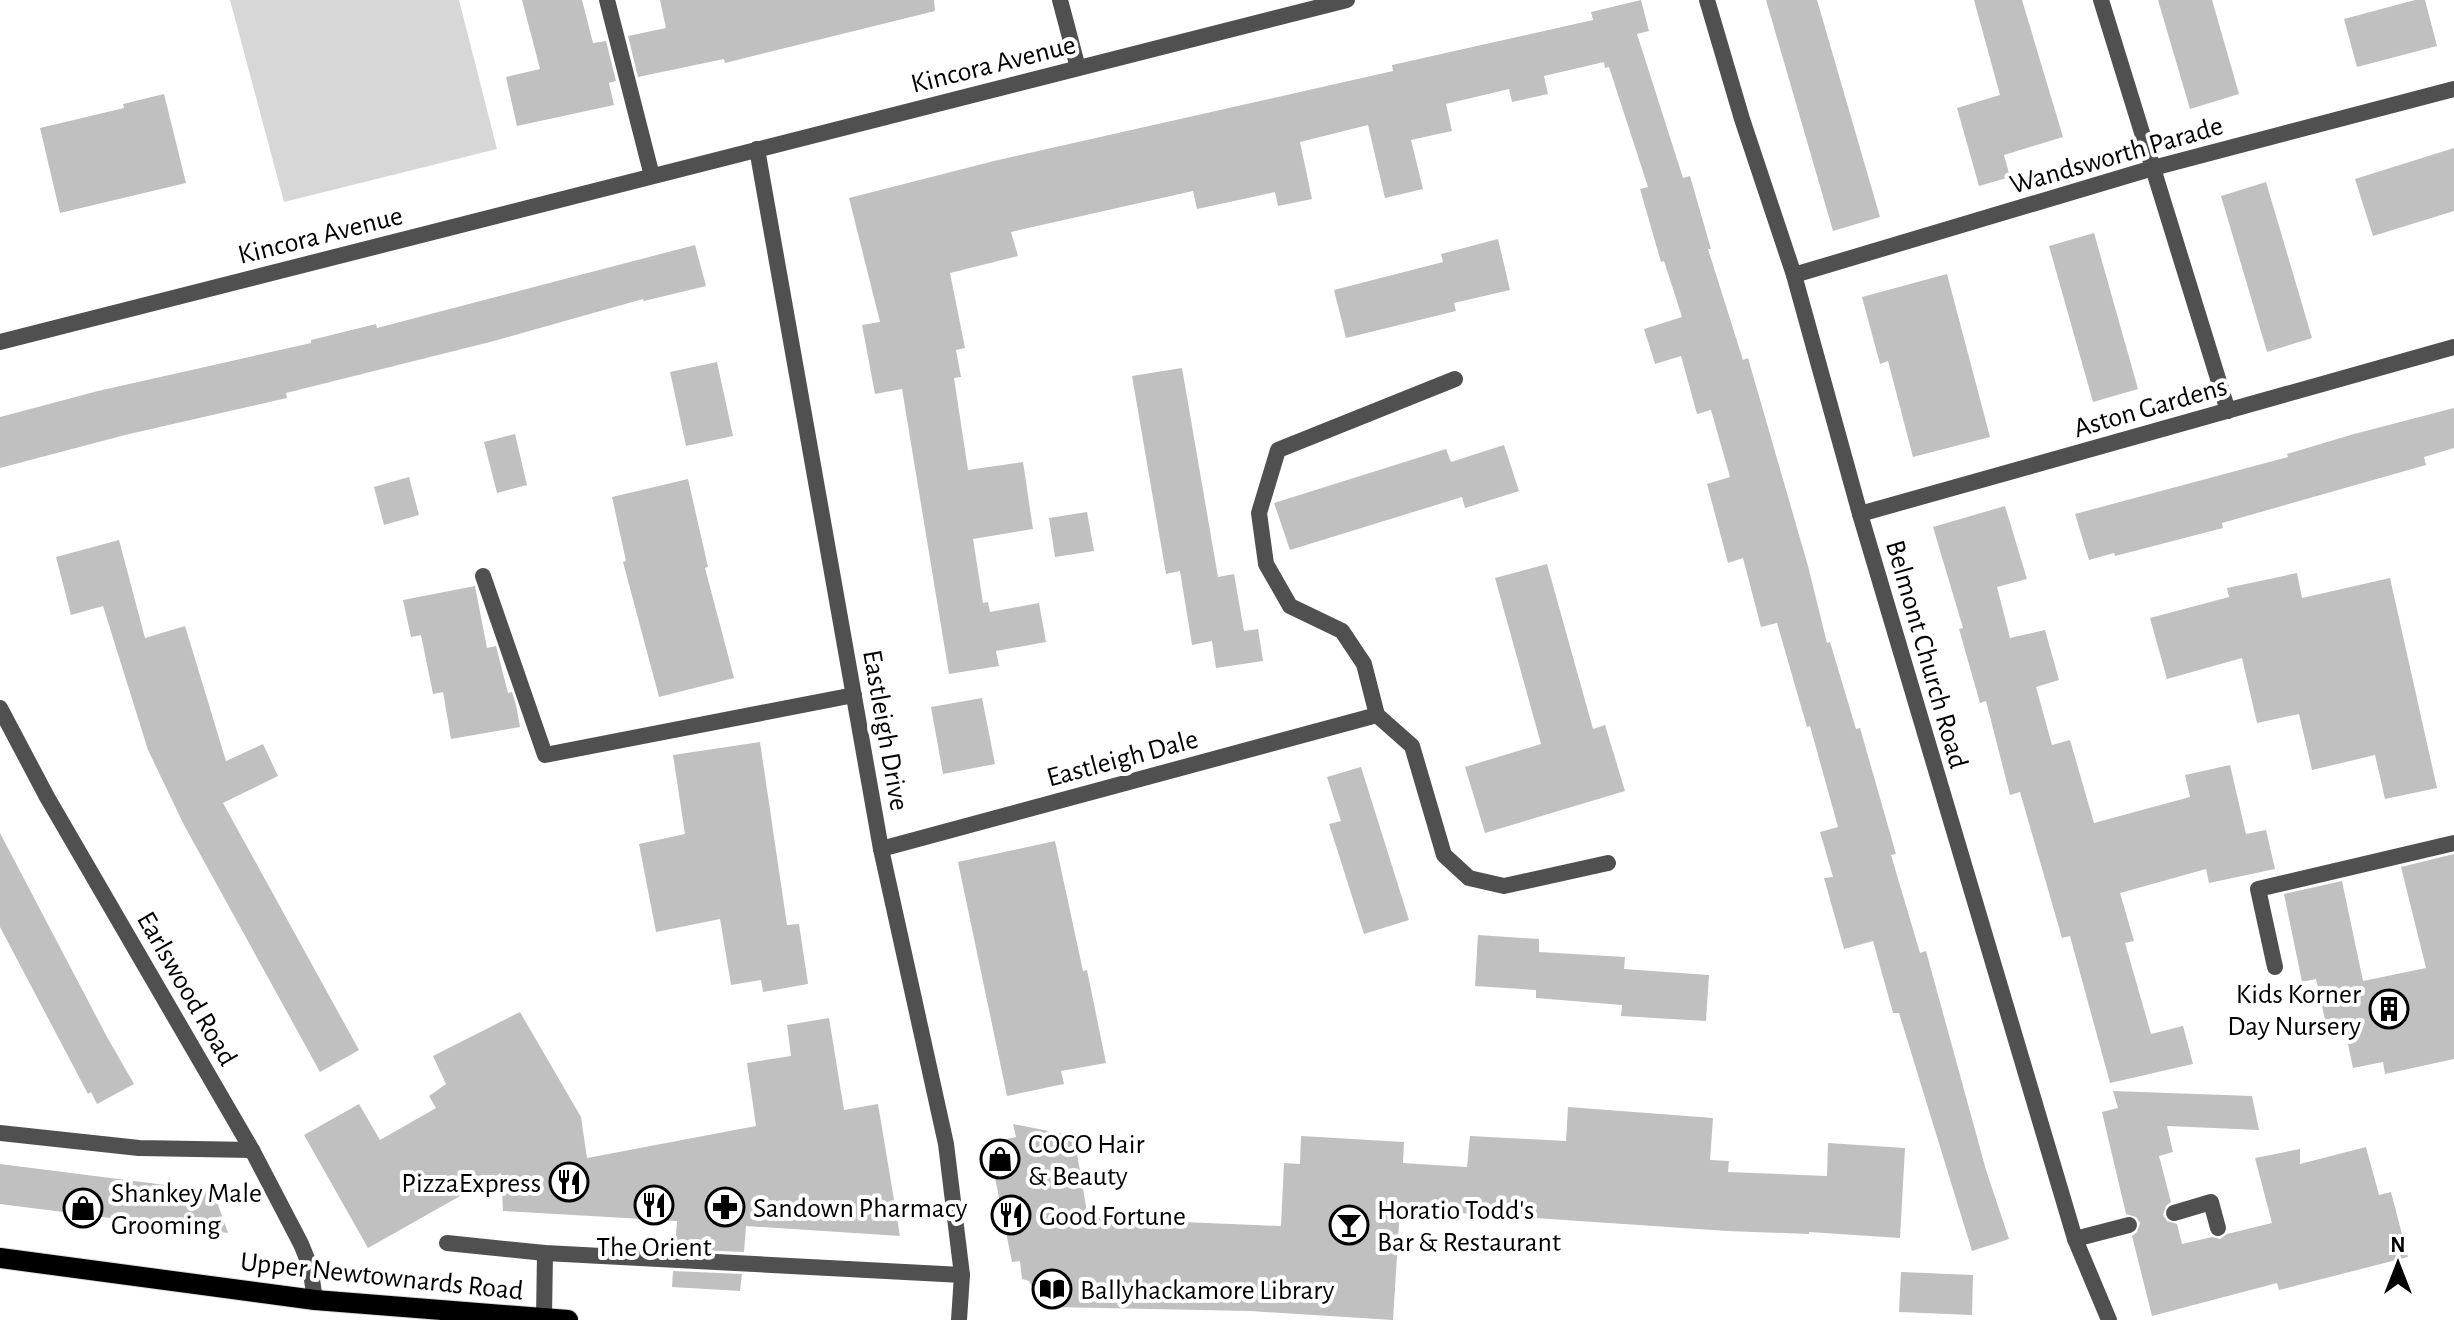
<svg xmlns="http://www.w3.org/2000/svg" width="2454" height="1320" font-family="'Alegreya Sans',sans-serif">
<rect width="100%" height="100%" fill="#fff"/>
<path fill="#d7d7d7" d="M 230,0 L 459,0 L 497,149 L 284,202 Z"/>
<g fill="#c0c0c0">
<path d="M 522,0 L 582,0 L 593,43 L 606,41 L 616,81 L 609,83 L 614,105 L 517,126 L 506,77 L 540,69 Z"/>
<path d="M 660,0 L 934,0 L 935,11 L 725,63 L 724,59 L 638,77 L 628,36 L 666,28 Z"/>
<path d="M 1641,0 L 1649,31 L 1637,34 L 1683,178 L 1690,176 L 1711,249 L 1708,249 L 1743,360 L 1748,358 L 1808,566 L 1827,643 L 1830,642 L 1856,729 L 1860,728 L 1896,854 L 1891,855 L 1920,953 L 1926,951 L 1986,1170 L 2009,1239 L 1972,1251 L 1899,1013 L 1893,1013 L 1873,941 L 1844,949 L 1824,878 L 1833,877 L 1820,832 L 1838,827 L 1810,726 L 1807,727 L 1777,623 L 1761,627 L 1743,558 L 1728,563 L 1707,484 L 1730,477 L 1711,410 L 1697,414 L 1681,356 L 1655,364 L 1644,329 L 1682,317 L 1664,261 L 1661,262 L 1640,189 L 1648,187 L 1609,67 L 1605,68 L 1604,62 L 1544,76 L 1548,94 L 1512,102 L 1509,89 L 1446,104 L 1452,131 L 1411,140 L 1423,189 L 1385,198 L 1368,125 L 1300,142 L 1312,199 L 1278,206 L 1275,192 L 1197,209 L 1193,191 L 1011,232 L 1018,256 L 950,273 L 965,348 L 956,350 L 961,377 L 954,378 L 968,470 L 1023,462 L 1033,529 L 973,539 L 983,603 L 988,602 L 990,612 L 1039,603 L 1046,642 L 996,651 L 999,666 L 949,674 L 902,389 L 875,394 L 862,325 L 880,322 L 849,198 L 994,161 L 1393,71 L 1392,65 L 1593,20 L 1591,12 Z"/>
<path d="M 1766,0 L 1817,0 L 1880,217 L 1833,231 Z"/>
<path d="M 1974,0 L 2022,0 L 2063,137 L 2004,155 L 2010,177 L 1979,186 L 1957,108 L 2000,95 Z"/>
<path d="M 2158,0 L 2212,0 L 2239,94 L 2190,109 Z"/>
<path d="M 2415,0 L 2425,0 L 2437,46 L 2357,67 L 2344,19 Z"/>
<path d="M 164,94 L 186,183 L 60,213 L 40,128 L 124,108 L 123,104 Z"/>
<path d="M 2454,148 L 2454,211 L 2373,236 L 2355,179 Z"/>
<path d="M 2266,182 L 2312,338 L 2267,352 L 2221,196 Z"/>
<path d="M 2094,233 L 2138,389 L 2093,402 L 2049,246 Z"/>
<path d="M 1498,239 L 1510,290 L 1454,303 L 1456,311 L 1346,338 L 1334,290 L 1443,262 L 1441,254 Z"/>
<path d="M 695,245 L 706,286 L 644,301 L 643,299 L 490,342 L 286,393 L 287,398 L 125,435 L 0,468 L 0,417 L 98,391 L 311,343 L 311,340 L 376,324 L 377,328 Z"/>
<path d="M 1947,274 L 1990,437 L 1913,457 L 1888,361 L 1880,364 L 1862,297 Z"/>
<path d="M 717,362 L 733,436 L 686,446 L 670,372 Z"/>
<path d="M 1182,368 L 1218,577 L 1234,574 L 1244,631 L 1258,629 L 1263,661 L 1216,668 L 1212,641 L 1192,645 L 1180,571 L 1166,574 L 1132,376 Z"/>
<path d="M 2454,408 L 2454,448 L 2424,457 L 2426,465 L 2222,523 L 2223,528 L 2115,556 L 2114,553 L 2089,560 L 2075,514 L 2288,457 L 2287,454 L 2354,434 Z"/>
<path d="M 515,434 L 527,485 L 497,493 L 484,442 Z"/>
<path d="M 1504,445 L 1519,491 L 1465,508 L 1462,497 L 1290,550 L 1274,503 L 1446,449 L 1451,462 Z"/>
<path d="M 409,477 L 419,515 L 384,525 L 374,487 Z"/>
<path d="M 688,479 L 708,567 L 705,568 L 734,678 L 659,697 L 623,562 L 626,561 L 612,497 Z"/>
<path d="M 2005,506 L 2027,579 L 1997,587 L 2010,638 L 2045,630 L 2059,680 L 2036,687 L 2052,745 L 2070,740 L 2094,823 L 2190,797 L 2185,775 L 2230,765 L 2246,834 L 2266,830 L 2275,869 L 2209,883 L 2206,869 L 2120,893 L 2134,941 L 2125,943 L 2151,1034 L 2183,1026 L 2193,1064 L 2110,1083 L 2070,936 L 2062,938 L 2020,792 L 2010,795 L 1986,701 L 1980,703 L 1959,629 L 1963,628 L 1933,527 Z"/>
<path d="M 1087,512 L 1094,551 L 1055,557 L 1049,518 Z"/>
<path d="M 119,540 L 145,638 L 185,626 L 226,761 L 263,744 L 278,776 L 223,803 L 359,1050 L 320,1072 L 184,825 L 148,750 L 103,606 L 71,615 L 56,557 Z"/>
<path d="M 1547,564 L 1593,729 L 1605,725 L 1625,791 L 1485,833 L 1465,767 L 1541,744 L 1495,578 Z"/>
<path d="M 2297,573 L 2302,598 L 2390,578 L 2437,788 L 2385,799 L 2375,755 L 2312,770 L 2299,714 L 2257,723 L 2242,658 L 2167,679 L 2150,618 L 2229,597 L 2227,588 Z"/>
<path d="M 475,586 L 487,648 L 496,646 L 508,693 L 512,692 L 516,705 L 520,727 L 451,739 L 443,692 L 433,694 L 421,635 L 411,637 L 403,600 Z"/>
<path d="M 982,698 L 995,764 L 943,774 L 931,707 Z"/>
<path d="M 760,742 L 787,925 L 799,924 L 808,984 L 763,992 L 761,980 L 731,985 L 720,919 L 656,932 L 639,844 L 685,834 L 673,755 Z"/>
<path d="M 1361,767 L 1409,920 L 1364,934 L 1329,824 L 1341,821 L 1327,777 Z"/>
<path d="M 0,833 L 107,1037 L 134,1084 L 97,1104 L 91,1092 L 88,1094 L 0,927 Z"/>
<path d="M 1055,841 L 1083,971 L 1087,970 L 1106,1063 L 1061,1071 L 1064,1084 L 1007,1096 L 958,862 Z"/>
<path d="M 2454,854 L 2454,1059 L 2385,1074 L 2383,1062 L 2353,1068 L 2345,1030 L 2328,1033 L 2316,979 L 2302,982 L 2284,894 L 2342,881 L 2363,981 L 2426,968 L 2401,867 Z"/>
<path d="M 1478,935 L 1539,939 L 1539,952 L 1625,957 L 1624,969 L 1709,975 L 1706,1021 L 1621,1016 L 1622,1005 L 1536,998 L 1536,990 L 1475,986 Z"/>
<path d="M 520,1012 L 581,1117 L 587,1158 L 756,1126 L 747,1063 L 791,1056 L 787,1025 L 829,1018 L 844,1110 L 878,1104 L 900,1236 L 746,1226 L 744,1252 L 675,1249 L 677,1221 L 503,1211 L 501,1173 L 368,1248 L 304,1135 L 359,1104 L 380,1140 L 436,1108 L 429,1096 L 446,1084 L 433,1056 Z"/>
<path d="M 2113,1091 L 2252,1096 L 2259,1130 L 2167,1126 L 2173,1152 L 2159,1156 L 2171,1202 L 2166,1206 L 2163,1215 L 2167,1221 L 2177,1224 L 2182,1244 L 2212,1237 L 2220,1239 L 2227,1234 L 2272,1223 L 2255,1158 L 2300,1149 L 2300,1164 L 2366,1147 L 2379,1195 L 2391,1192 L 2408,1257 L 2279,1290 L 2277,1283 L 2152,1316 L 2132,1236 L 2137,1232 L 2140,1223 L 2136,1217 L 2126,1214 L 2102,1112 L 2118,1108 Z"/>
<path d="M 1568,1107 L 1713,1118 L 1710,1160 L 1729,1161 L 1728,1172 L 1827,1176 L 1828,1143 L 1905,1148 L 1900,1238 L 1809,1232 L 1809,1234 L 1727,1231 L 1400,1209 L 1393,1320 L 1250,1311 L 1051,1307 L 1040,1302 L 1029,1281 L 1022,1279 L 1020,1261 L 1012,1262 L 988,1143 L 1016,1137 L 1013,1124 L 1074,1136 L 1088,1218 L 1281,1226 L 1284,1163 L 1300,1164 L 1301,1136 L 1404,1142 L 1403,1163 L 1467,1167 L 1470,1136 L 1566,1141 Z"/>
<path d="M 0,1164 L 213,1191 L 228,1233 L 0,1204 Z"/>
<path d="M 673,1271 L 742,1274 L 740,1291 L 672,1287 Z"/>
<path d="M 1901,1272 L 1973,1275 L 1972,1315 L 1899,1312 Z"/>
</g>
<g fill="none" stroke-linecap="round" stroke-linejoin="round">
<defs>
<path id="primary" d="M 0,1258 L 315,1300 L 568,1320"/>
</defs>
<use href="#primary" stroke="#dbdbdb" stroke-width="22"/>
<g stroke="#505050" stroke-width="16">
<path d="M 483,576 L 545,755 L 854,695"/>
<path d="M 2275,967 L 2258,889 L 2454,843"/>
<path d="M 0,1133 L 139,1148 L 252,1150"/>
<path d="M 2174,1213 L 2211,1202 L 2218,1228"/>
<path d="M 2075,1239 L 2129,1225"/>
<path d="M 447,1243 L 545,1253 L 962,1275"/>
<path d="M 544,1318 L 545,1253"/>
</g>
<g stroke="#505050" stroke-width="16">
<path d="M 607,0 L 652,176"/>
<path d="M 1060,0 L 1078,68"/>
<path d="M 1707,0 L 1742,119 L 1794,275 L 1860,514 L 2075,1239 L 2109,1320"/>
<path d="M 2101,0 L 2228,411"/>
<path d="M 757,149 L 881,849 L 946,1144 L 962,1275 L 959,1320"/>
<path d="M 1794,275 L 2153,168 L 2454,89"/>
<path d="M 0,342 L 1347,0"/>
<path d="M 1455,379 L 1278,450 L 1259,513 L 1266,564 L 1290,606 L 1342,631 L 1364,664 L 1377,715 L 1412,746 L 1444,855 L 1469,878 L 1504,886 L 1608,863"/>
<path d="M 1860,514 L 2454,347"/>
<path d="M 0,708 L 47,797 L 252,1150 L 301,1244 L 310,1266 L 315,1300"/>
<path d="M 881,849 L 1377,715"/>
</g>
<use href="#primary" stroke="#000" stroke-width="20"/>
</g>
<defs>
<symbol id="building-ring" viewBox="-11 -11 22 22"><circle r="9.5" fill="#fff" stroke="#000" stroke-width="1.5"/><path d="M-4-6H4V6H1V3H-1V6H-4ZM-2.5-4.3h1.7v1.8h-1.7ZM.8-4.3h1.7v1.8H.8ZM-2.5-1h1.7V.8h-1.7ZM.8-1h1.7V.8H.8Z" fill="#000"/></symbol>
<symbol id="shop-ring" viewBox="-11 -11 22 22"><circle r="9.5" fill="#fff" stroke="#000" stroke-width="1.5"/><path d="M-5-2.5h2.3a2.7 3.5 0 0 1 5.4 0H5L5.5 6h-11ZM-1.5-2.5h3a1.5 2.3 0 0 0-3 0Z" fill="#000"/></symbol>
<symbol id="restaurant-ring" viewBox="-11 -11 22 22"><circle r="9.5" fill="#fff" stroke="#000" stroke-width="1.5"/><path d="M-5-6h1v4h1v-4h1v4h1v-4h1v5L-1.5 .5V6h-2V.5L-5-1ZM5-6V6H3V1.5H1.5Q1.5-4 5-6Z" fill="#000"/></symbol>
<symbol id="pharmacy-ring" viewBox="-11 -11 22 22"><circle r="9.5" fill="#fff" stroke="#000" stroke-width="1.5"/><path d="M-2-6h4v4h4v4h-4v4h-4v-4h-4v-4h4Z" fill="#000"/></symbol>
<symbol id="bar-ring" viewBox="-11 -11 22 22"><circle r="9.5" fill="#fff" stroke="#000" stroke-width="1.5"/><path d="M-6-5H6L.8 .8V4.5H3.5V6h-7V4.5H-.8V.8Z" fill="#000"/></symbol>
<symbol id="library-ring" viewBox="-11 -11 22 22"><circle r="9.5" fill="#fff" stroke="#000" stroke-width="1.5"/><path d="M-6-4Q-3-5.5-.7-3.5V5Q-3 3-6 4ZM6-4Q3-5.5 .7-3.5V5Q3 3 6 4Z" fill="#000"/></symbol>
</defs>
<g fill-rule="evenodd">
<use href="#building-ring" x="2367" y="987" width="44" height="44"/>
<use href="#shop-ring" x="978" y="1137" width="44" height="44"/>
<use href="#restaurant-ring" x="547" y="1160" width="44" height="44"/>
<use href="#restaurant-ring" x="632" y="1183" width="44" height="44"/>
<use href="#pharmacy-ring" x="703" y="1185" width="44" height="44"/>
<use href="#shop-ring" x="61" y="1186" width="44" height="44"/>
<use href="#restaurant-ring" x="989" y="1193" width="44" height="44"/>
<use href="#bar-ring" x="1327" y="1203" width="44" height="44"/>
<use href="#library-ring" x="1030" y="1267" width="44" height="44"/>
</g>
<g text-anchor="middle" stroke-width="8" stroke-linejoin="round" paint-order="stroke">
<g font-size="28" fill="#000" stroke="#fff">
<text transform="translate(993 63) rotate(-14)" y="10">Kincora Avenue</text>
<text transform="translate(2116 154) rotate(-16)" y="10">Wandsworth Parade</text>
<text transform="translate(320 234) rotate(-14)" y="10">Kincora Avenue</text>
<text transform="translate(2150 406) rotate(-16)" y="10">Aston Gardens</text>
<text transform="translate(1928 654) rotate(74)" y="10">Belmont Church Road</text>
<text transform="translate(887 730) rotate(80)" y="10">Eastleigh Drive</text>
<text transform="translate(1122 757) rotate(-15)" y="10">Eastleigh Dale</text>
<text transform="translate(188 988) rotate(60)" y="10">Earlswood Road</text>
<text transform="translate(382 1275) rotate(6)" y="10">Upper Newtownards Road</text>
</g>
<g font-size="28" fill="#000" stroke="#fff" text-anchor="start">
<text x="2361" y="1003" text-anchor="end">Kids Korner<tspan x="2361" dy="32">Day Nursery</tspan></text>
<text x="1028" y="1153">COCO Hair<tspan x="1028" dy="32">&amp; Beauty</tspan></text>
<text x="541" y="1192" text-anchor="end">PizzaExpress</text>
<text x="111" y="1202">Shankey Male<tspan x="111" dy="32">Grooming</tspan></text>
<text x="753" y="1217">Sandown Pharmacy</text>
<text x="1377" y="1219">Horatio Todd's<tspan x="1377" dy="32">Bar &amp; Restaurant</tspan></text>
<text x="1039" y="1225">Good Fortune</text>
<text x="654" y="1256" text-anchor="middle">The Orient</text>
<text x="1080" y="1299">Ballyhackamore Library</text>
</g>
</g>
<g transform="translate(2398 1264)" stroke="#ffffff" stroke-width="6" paint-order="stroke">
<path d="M0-6L14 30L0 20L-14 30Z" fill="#000000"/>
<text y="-12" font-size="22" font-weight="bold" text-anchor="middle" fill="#000000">N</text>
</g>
</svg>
